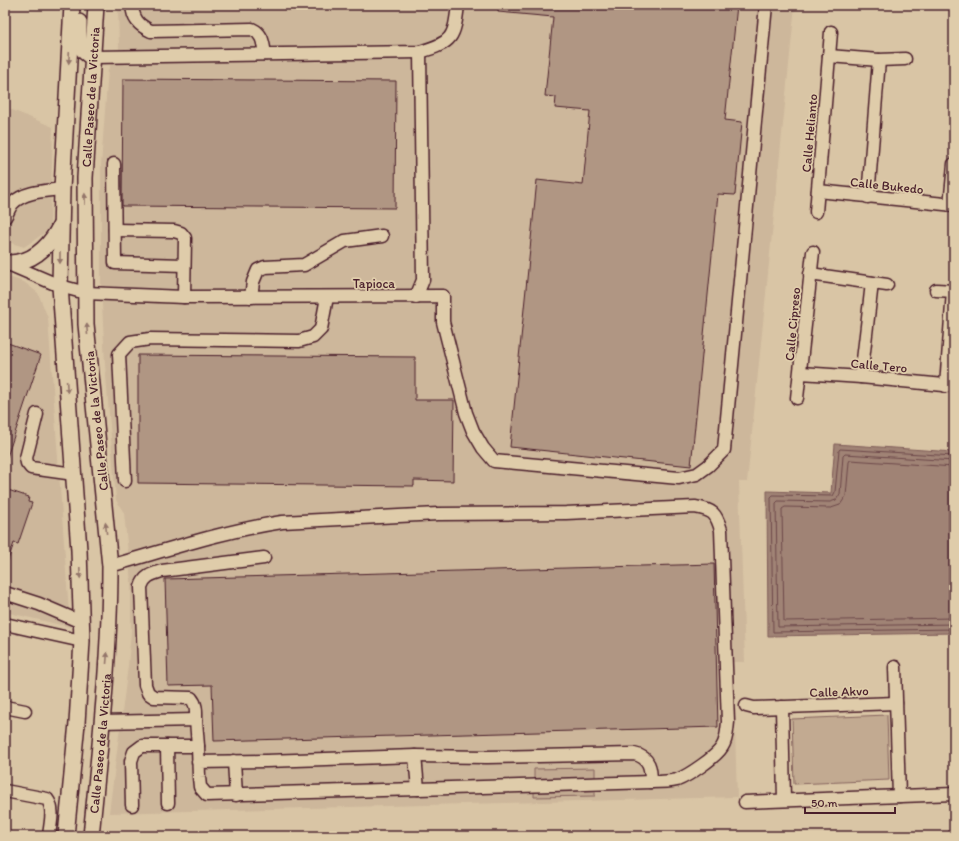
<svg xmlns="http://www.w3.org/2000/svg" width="959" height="841" font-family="Itim,sans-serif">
<rect width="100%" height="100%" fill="#d9c5a5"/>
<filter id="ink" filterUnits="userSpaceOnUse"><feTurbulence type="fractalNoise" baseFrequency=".025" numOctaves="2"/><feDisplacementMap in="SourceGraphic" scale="8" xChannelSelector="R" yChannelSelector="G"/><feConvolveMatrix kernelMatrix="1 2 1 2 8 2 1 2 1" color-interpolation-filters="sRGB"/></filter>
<g filter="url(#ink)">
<g fill="#cdb79b">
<path d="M 118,5 L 795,5 L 747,482 L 739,482 L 745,662 L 733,662 L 737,797 L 109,813 L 128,666 L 131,632 L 131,583 L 124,513 L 116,500 L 105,364 L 101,282 L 101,165 L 108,70 L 119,48 Z"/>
<path d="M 5,107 L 53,127 L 50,229 L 24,247 L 5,241 Z"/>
<path d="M 5,276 L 24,282 L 38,293 L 48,318 L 70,627 L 5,612 Z"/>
</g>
<g fill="#c2aa91" stroke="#86645e">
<path d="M 887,715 L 889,780 L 794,784 L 792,719 Z"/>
<path d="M 595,768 L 595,796 L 534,797 L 534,769 Z"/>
</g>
<path fill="#a08375" stroke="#7e5b57" d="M 835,444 L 954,452 L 954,633 L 768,636 L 767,491 L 831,493 Z"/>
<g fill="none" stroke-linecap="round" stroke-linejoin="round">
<g stroke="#6c4749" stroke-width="1">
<path d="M 954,456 L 840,449 L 839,450 L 835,492 L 833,496 L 773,495 L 771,497 L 773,632 L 954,629"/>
<path d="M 954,461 L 845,454 L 843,456 L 840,494 L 836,500 L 830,502 L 778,501 L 776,503 L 778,627 L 954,624"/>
<path d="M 954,467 L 850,460 L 849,462 L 846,496 L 840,505 L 831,508 L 785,507 L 782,509 L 784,621 L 954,618"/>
</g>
</g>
<g fill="#b09683" stroke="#4a1f2b">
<path d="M 498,5 L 737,5 L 725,120 L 742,122 L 735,195 L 718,194 L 691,466 L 510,447 L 537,180 L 583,185 L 590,111 L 555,108 L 556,97 L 545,96 L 553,17 L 498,12 Z"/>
<path d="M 123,79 L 396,81 L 395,208 L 122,206 Z"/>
<path d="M 5,342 L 41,355 L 7,457 L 5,456 Z"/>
<path d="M 138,355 L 415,357 L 415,400 L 454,400 L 453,481 L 414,480 L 414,486 L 138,483 Z"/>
<path d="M 5,489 L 29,497 L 28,502 L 32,503 L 18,544 L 14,543 L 7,563 L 5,563 Z"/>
<path d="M 714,564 L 718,727 L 214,741 L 212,685 L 168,686 L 165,579 Z"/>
</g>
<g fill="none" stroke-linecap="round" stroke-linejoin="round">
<defs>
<g id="minor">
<path d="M 132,5 C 133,19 138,25 151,31 L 252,29 C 263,34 263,43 265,54"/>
<path d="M 829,56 L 879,60 L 905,59"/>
<path d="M 93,57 L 420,52 C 453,42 454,38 458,5"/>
<path d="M 114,164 L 115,263 L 184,265"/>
<path d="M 818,191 L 954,205"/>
<path d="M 868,197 L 879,60"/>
<path d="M 950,205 L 954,164"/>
<path d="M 816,212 L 831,32"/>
<path d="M 5,217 C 8,212 10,206 13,203 C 25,191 46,191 62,189"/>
<path d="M 115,230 L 174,231 L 181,233 L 185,238 L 184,297"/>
<path d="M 6,263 L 60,286 L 86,293 L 184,297 L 443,296 L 443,322 L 466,413 L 473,431 L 483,448 L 494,461 L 679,478 L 697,474 L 708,466 L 724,450 L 766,5"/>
<path d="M 810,274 L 887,285"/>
<path d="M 936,290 L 954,291"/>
<path d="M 251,297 L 253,282 L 258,270 L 265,267 L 304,265 L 345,241 L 382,236"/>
<path d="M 416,297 L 423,280 L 420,52"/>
<path d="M 801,373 L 861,377 L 954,386"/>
<path d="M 861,377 L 872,283"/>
<path d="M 946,386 L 953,291"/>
<path d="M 797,398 L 813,252"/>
<path d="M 37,414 L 26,458 L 27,463 L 31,468 L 74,474"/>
<path d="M 125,481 L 119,354 L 130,342 L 150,339 L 299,341 L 313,337 L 321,329 L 327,297"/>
<path d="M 110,566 C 167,550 223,531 282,522 L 438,514 L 566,513 L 695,507 C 713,510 716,513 721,530 L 728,722 C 727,730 727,740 722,747 C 716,757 688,776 677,780 C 669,782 659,782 651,782 C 651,769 650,757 634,754 L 487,757 L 415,756"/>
<path d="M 5,593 L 39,604 L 81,622"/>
<path d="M 5,624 L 82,641"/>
<path d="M 895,667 L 899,796"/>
<path d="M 746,706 L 754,708 L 896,703"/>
<path d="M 5,707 L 25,711"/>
<path d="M 782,707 L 784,800"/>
<path d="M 196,720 C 196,711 197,705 191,698 L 154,697 L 148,693 L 145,685 L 141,587 C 144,576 152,574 162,571 L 264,558"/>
<path d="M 102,722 L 196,720 L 198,746 L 199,777 L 200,787 L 207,795 L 418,789 L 415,756 L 266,761 L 198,762"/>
<path d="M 167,746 L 168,803"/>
<path d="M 234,761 L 236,795"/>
<path d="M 418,789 L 651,782"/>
<path d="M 5,791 L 47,799 C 55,809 50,824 49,836"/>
<path d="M 745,802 L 954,794"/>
<path d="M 132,805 L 131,761 L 134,752 L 142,746 L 198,746"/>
</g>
<g id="major">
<path d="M 79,22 C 79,36 77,52 93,57"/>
<path d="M 5,263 C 9,263 14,263 18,262 C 37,259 52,242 60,226"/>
<path d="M 66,836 L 77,723 L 82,641 L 79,550 L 60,286 L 62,189 L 72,5"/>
<path id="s1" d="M 91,836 C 100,746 110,656 110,566 L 86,324 L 85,178 L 96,5"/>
</g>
</defs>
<use href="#minor" stroke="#4a1f2b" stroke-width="15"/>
<use href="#major" stroke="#4a1f2b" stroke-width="18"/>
<use href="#minor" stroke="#dfccaa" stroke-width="12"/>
<use href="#major" stroke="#dfccaa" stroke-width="15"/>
</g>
<defs><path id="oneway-solid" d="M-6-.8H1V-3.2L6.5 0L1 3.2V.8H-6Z"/></defs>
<g fill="#94766a">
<use href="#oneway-solid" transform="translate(69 58) rotate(93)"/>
<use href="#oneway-solid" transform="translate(85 199) rotate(-91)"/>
<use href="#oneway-solid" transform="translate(60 258) rotate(90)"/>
<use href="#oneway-solid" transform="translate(87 329) rotate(-95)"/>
<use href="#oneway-solid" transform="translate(67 387) rotate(86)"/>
<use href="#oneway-solid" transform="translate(106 528) rotate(-96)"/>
<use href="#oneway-solid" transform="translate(80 573) rotate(88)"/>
<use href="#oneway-solid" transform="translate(107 658) rotate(-85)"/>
</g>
</g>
<g text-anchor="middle" stroke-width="3.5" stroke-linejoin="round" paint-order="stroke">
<g font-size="13" fill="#4a1f2b" stroke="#dfccaa">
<text dy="5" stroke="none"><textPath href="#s1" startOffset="741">Calle Paseo de la Victoria</textPath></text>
<text transform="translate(809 133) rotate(-85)" y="5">Calle Helianto</text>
<text transform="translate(887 185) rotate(6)" y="5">Calle Bukedo</text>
<text x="374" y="288">Tapioca</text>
<text transform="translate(792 324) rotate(-85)" y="5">Calle Cipreso</text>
<text transform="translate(879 365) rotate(5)" y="5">Calle Tero</text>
<text transform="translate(96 421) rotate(-96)" y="5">Calle Paseo de la Victoria</text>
<text transform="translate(839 691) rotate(-2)" y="5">Calle Akvo</text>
<text dy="5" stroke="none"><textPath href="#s1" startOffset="93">Calle Paseo de la Victoria</textPath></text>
</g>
</g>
<rect width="959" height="841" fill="none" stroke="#dfccaa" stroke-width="20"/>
<rect x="10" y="10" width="939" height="821" fill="none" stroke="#4a1f2b" stroke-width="1.5" filter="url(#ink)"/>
<path d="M805 807v6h90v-6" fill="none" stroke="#4a1f2b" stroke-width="2"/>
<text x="811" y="807" font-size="12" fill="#4a1f2b" stroke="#dfccaa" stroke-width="3" paint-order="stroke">50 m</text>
</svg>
